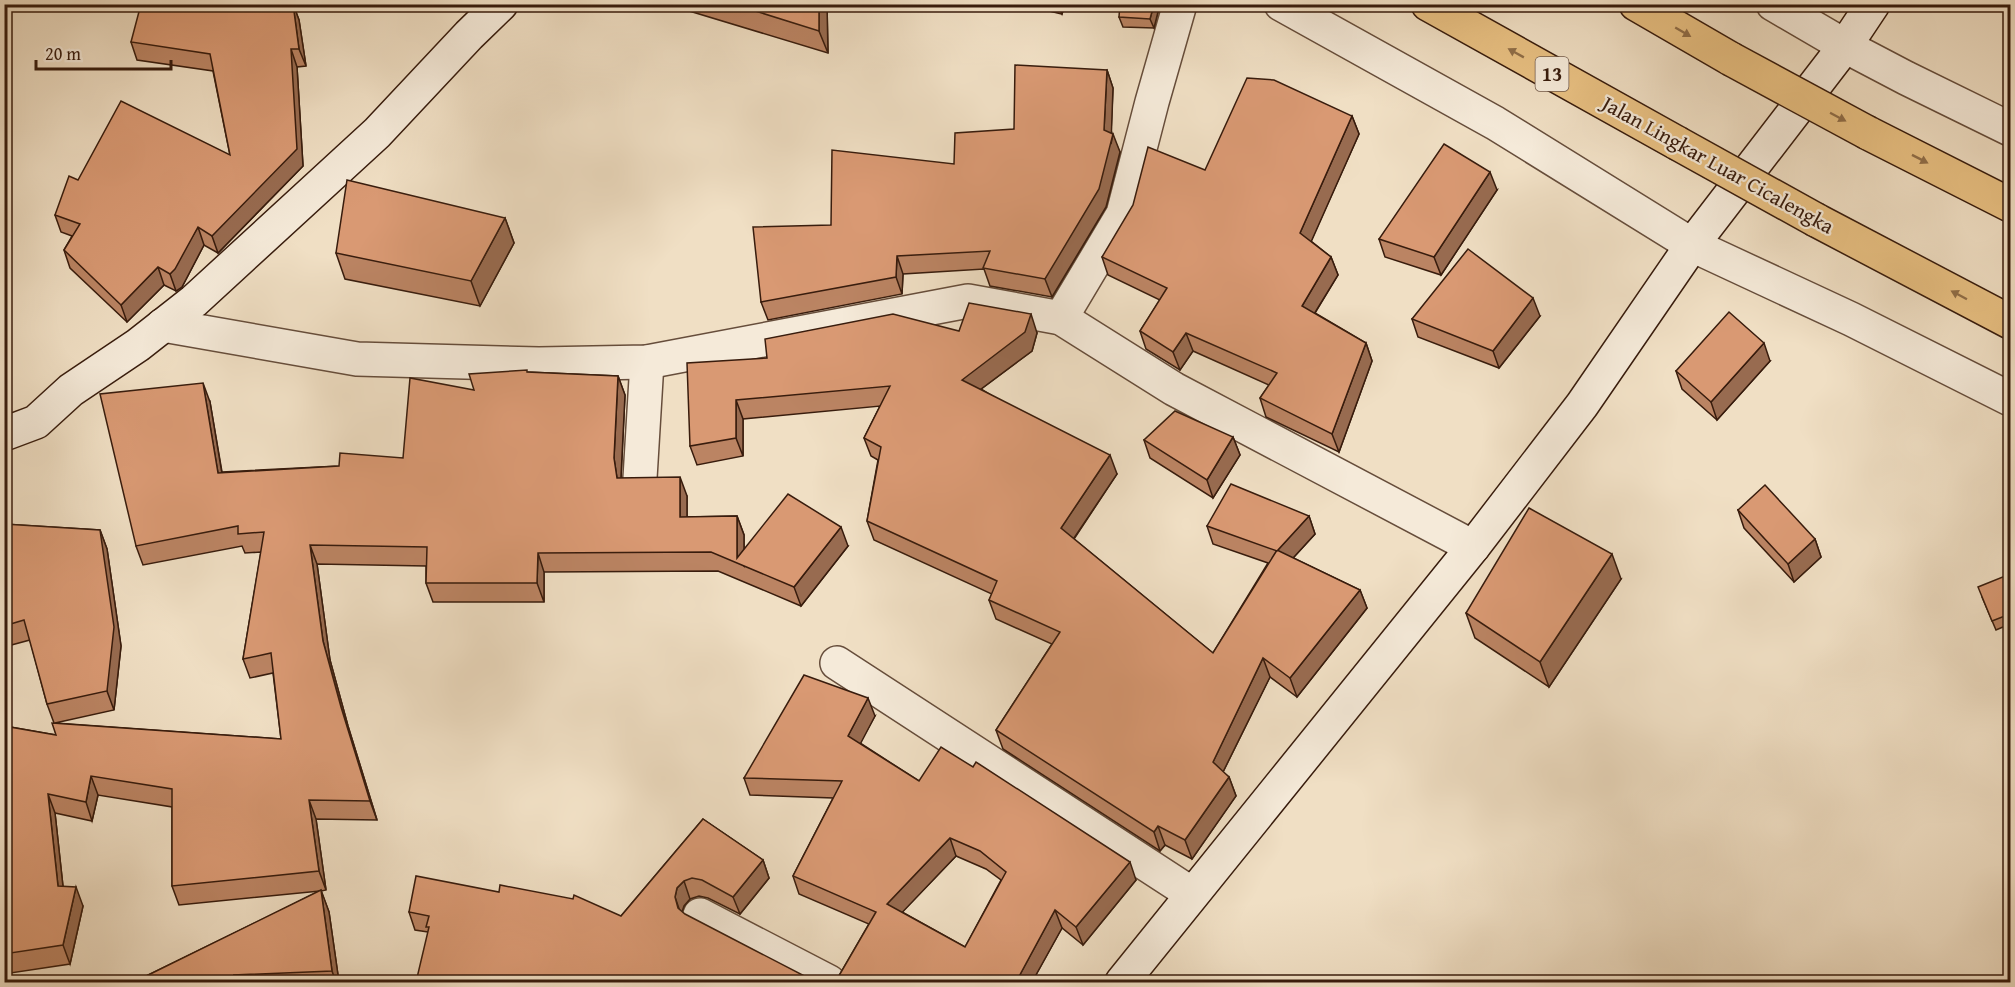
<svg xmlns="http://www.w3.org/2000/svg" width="2015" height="987" font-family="'Gentium Book Plus',serif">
<rect width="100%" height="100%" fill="#f0dfc4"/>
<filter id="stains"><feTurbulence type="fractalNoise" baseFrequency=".00333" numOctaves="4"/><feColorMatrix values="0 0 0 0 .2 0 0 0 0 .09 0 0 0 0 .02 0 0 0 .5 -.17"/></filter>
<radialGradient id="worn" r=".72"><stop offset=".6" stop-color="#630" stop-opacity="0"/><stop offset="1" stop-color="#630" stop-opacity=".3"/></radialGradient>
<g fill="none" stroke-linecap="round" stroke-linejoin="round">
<defs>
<g id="street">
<path d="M 1281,4 L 1495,123 L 1692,245 L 1851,319 L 2010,399"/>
<path d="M 1773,4 L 1845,46 L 1906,78 L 2010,129"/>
<path d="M 1061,318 L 1123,214 L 1152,102 L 1180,4"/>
<path d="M 163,325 L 357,359 L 539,364 L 647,362 L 968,301 L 1061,318 L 1174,389 L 1473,547"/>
<path d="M 640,478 L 647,362"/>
<path d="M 837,663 L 1192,894"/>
<path d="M 700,915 L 829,982"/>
</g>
<g id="secondary">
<path d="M 4,434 L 36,422 L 71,390 L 138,345 L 194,301 L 377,133 L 469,35 L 501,4"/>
<path d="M 1122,982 L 1473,547 L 1582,405 L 1692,245 L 1845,46 L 1873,4"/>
</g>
<g id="highway">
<path d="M 1428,4 L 1677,143"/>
<path d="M 1636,4 L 1731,59"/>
<path d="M 1868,133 L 2010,205"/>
<path d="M 1816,220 L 2010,322"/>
</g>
</defs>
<use href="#street" stroke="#664d3b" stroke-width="36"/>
<use href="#secondary" stroke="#381c0d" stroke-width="36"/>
<use href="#highway" stroke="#381c0d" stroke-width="36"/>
<use href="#street" stroke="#f5ead9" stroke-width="33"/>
<use href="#secondary" stroke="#f5ead9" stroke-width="33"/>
<use href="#highway" stroke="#e8c082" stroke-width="33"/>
<defs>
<g id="highway-bridge">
<path d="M 1731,59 L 1868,133"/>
<path d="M 1677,143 L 1816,220"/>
</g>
</defs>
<use href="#highway-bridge" stroke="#381c0d" stroke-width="36" stroke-linecap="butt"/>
<use href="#highway-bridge" stroke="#e8c082" stroke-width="33"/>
</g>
<g fill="#bb8463" stroke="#381c0d" stroke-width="1.5" fill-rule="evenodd">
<path d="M 293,4 L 299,20 L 306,66 L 297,67 L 303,166 L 218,253 L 204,245 L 182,287 L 176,291 L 164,285 L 127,322 L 70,268 L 64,250 L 72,236 L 61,232 L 55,215 L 78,180 L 230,155 L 213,71 L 137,60 L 131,42 Z"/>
<path d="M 666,4 L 827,4 L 828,53 Z"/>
<path d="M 1020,4 L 1065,4 L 1062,14 Z"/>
<path d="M 1160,4 L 1154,28 L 1123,27 L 1119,17 Z"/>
<path d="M 1107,70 L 1113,88 L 1111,133 L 1120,152 L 1106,207 L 1052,297 L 990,286 L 984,269 L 903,274 L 902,294 L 768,320 L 761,302 L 831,225 L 954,164 L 1014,129 Z"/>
<path d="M 1352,116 L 1359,134 L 1311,241 L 1331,257 L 1338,275 L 1315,313 L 1366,343 L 1372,361 L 1339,452 L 1266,417 L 1260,398 L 1269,385 L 1193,351 L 1180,370 L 1146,349 L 1140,331 L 1160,300 L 1108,275 L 1102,257 L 1205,170 Z"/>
<path d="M 1497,190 L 1441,275 L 1385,257 L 1379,239 Z"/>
<path d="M 505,218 L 514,243 L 480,306 L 345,279 L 336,253 Z"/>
<path d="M 1540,316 L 1499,368 L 1418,337 L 1412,319 Z"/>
<path d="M 959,331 L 1037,333 L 1032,351 L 981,389 L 1117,474 L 1074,539 L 1213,653 L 1268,563 L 1213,544 L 1207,526 L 1309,516 L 1315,534 L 1293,558 L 1360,590 L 1367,608 L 1297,697 L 1270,677 L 1223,772 L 1229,777 L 1236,796 L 1192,859 L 1165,845 L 1160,851 L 1003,749 L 996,730 L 1052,644 L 996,619 L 989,600 L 992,594 L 874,540 L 867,521 L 878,460 L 871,456 L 864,438 L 880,406 L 743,419 L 743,456 L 697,465 L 690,446 L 767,358 Z"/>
<path d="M 1770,361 L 1717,420 L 1682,389 L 1676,371 Z"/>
<path d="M 528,372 L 618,376 L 625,395 L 621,478 L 687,496 L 687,517 L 737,516 L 744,535 L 744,549 L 848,546 L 801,606 L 718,571 L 544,572 L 544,602 L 433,602 L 426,583 L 426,566 L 317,564 L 330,660 L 348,726 L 377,820 L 316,819 L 326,890 L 321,891 L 329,912 L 339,982 L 134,982 L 320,891 L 179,905 L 172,886 L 172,807 L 98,795 L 92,821 L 55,813 L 63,886 L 83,906 L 70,964 L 4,974 L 4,726 L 56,735 L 54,723 L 47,704 L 30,640 L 4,647 L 4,524 L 100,530 L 107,549 L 121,646 L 114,710 L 55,723 L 281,739 L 273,673 L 250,678 L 243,659 L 261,552 L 245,553 L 242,546 L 143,565 L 136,546 L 210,402 L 222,472 L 339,466 L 403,458 L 474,390 Z"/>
<path d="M 1233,437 L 1240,455 L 1213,498 L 1150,458 L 1144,440 Z"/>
<path d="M 1738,510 L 1815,539 L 1821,557 L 1794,582 L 1744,528 Z"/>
<path d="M 2010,574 L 2010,624 L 1996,630 L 1982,597 Z"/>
<path d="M 1621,579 L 1549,687 L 1475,638 L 1466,613 Z"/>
<path d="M 875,716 L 860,743 L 919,781 L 1136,880 L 1083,945 L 1062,928 L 1032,982 L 824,982 L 836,981 L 869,924 L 799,894 L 793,876 L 833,798 L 750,795 L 744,778 ZM 956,856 L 986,869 L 1001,880 L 965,947 L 902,912 Z"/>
<path d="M 703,819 L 763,860 L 769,878 L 740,914 L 708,898 L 699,896 L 690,899 L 684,906 L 682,911 L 428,932 L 415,930 L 409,912 L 621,916 Z"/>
</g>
<g fill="#986b50" stroke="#381c0d" stroke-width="1.5">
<path d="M 293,4 L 299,20 L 306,66 L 299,49 Z"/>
<path d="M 819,4 L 827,4 L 828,53 L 819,31 Z"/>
<path d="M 1058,4 L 1065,4 L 1062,14 Z"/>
<path d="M 1154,4 L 1160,4 L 1154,28 L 1150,19 Z"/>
<path d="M 291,49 L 297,67 L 303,166 L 218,253 L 212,236 Z"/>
<path d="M 1107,70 L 1113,88 L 1111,144 L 1113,134 L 1120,152 L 1106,207 L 1052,297 L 1045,279 L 1104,130 Z"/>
<path d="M 1352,116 L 1359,134 L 1307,251 L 1300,233 Z"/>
<path d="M 1490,172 L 1497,190 L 1441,275 L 1434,257 Z"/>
<path d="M 505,218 L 514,243 L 480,306 L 471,281 Z"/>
<path d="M 198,227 L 204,245 L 182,287 L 176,291 L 170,274 Z"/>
<path d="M 897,256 L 903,274 L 902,294 L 896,277 Z"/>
<path d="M 1331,257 L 1338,275 L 1308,324 L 1302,306 Z"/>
<path d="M 158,267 L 164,285 L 127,322 L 121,305 Z"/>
<path d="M 1533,298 L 1540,316 L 1499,368 L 1493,351 Z"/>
<path d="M 1031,314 L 1037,333 L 1032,351 L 969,398 L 962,380 Z"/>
<path d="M 1186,333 L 1193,351 L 1180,370 L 1173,352 Z"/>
<path d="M 1366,343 L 1372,361 L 1339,452 L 1332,434 Z"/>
<path d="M 1764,343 L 1770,361 L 1717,420 L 1711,402 Z"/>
<path d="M 618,376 L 625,395 L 621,477 L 624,497 L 617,478 L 614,458 Z"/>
<path d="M 203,383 L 210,402 L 225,492 L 218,473 Z"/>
<path d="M 736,400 L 743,419 L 743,456 L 736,438 Z"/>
<path d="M 1233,437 L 1240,455 L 1213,498 L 1207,480 Z"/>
<path d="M 1110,455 L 1117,474 L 1068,547 L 1061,528 Z"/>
<path d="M 680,477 L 687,496 L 687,536 L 680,517 Z"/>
<path d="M 737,516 L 744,535 L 744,566 L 737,558 Z"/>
<path d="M 1309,516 L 1315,534 L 1283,569 L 1277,551 Z"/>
<path d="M 841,527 L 848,546 L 801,606 L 794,587 Z"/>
<path d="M 100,530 L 107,549 L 121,646 L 114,710 L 107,691 Z"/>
<path d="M 1815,539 L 1821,557 L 1794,582 L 1788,564 Z"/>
<path d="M 310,545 L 317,564 L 330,660 L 348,726 L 377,820 L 370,801 L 341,707 L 323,641 Z"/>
<path d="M 538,553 L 544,572 L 544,602 L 537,583 Z"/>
<path d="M 1612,554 L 1621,579 L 1549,687 L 1540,662 Z"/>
<path d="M 1360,590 L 1367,608 L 1297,697 L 1290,678 Z"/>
<path d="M 1263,658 L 1270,677 L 1219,780 L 1213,762 Z"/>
<path d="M 868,698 L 875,716 L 855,754 L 848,736 Z"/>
<path d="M 91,776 L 98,795 L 92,821 L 86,802 Z"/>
<path d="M 1229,777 L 1236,796 L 1192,859 L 1185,840 Z"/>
<path d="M 48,794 L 55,813 L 65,905 L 58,886 Z"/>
<path d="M 309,800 L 316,819 L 326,890 L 319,871 Z"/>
<path d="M 1158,826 L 1165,845 L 1160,851 L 1154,832 Z"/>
<path d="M 950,838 L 956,856 L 894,921 L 887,904 Z"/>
<path d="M 763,860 L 769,878 L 740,914 L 733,897 Z"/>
<path d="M 1130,862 L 1136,880 L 1083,945 L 1076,927 Z"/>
<path d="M 684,881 L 690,899 L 684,906 L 681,915 L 685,926 L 675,897 L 677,888 Z"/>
<path d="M 76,887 L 83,906 L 70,964 L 63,945 Z"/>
<path d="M 321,890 L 329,912 L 339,982 L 336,982 L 332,971 Z"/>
<path d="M 1055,910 L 1062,928 L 1032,982 L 1016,982 Z"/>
</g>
<g fill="#d99973" stroke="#381c0d" stroke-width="1.5" fill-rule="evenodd">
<path d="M 141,4 L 293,4 L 299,49 L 291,49 L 297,149 L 212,236 L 198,227 L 175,269 L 170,274 L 158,267 L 121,305 L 64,250 L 80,224 L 55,215 L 69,176 L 78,180 L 121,101 L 230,155 L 210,54 L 131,42 Z"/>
<path d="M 733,4 L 819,4 L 819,31 Z"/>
<path d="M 1120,4 L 1154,4 L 1150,19 L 1119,17 Z"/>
<path d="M 1015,65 L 1107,70 L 1104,130 L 1113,134 L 1099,189 L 1045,279 L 983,268 L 990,251 L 897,256 L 896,277 L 761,302 L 753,227 L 831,225 L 832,150 L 954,164 L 955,133 L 1014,129 Z"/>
<path d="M 1247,78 L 1274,80 L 1352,116 L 1300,233 L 1331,257 L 1302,306 L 1366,343 L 1332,434 L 1260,398 L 1277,373 L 1186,333 L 1173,352 L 1140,331 L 1167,288 L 1102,257 L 1133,205 L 1148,147 L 1205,170 Z"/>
<path d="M 1444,144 L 1490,172 L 1434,257 L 1379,239 Z"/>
<path d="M 347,180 L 505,218 L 471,281 L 336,253 Z"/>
<path d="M 1468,249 L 1533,298 L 1493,351 L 1412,319 Z"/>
<path d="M 969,303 L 1031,314 L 1025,332 L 962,380 L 1110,455 L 1061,528 L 1213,653 L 1277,550 L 1360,590 L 1290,678 L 1263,658 L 1213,762 L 1229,777 L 1185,840 L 1158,826 L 1154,832 L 996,730 L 1060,632 L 989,600 L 997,581 L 867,521 L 881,447 L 864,438 L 890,386 L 736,400 L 736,438 L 690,446 L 687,363 L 767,358 L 765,339 L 893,314 L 959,331 Z"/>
<path d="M 1729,312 L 1764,343 L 1711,402 L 1676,371 Z"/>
<path d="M 527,370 L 527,372 L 618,376 L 614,458 L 617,478 L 680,477 L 680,517 L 737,516 L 737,558 L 788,494 L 841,527 L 794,587 L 711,552 L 538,553 L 537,583 L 426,583 L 427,547 L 310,545 L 323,641 L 341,707 L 370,801 L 309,800 L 319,871 L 172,886 L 172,789 L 91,776 L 86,802 L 48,794 L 58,886 L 76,887 L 63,945 L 4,954 L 4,726 L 56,735 L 52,723 L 281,739 L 271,653 L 243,659 L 264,532 L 238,534 L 238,526 L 136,546 L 100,394 L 203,383 L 218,473 L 339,466 L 340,453 L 403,458 L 410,378 L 474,390 L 469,374 Z"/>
<path d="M 1175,411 L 1233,437 L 1207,480 L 1144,440 Z"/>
<path d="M 1231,484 L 1309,516 L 1277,551 L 1207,526 Z"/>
<path d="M 1765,485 L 1815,539 L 1788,564 L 1738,510 Z"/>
<path d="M 1529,508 L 1612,554 L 1540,662 L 1466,613 Z"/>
<path d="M 4,524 L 100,530 L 114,627 L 107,691 L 47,704 L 24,620 L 4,626 Z"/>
<path d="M 2010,574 L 2010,614 L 1992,621 L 1978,587 Z"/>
<path d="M 804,675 L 868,698 L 848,736 L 919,781 L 941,747 L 973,767 L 976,762 L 1130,862 L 1076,927 L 1055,910 L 1016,982 L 824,982 L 833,979 L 836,981 L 876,912 L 793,876 L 842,781 L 744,778 ZM 950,838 L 980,851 L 1006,872 L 965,947 L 887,904 Z"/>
<path d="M 703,819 L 763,860 L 733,897 L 702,880 L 692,878 L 684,881 L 677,888 L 675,897 L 678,908 L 685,914 L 814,981 L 822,982 L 416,982 L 429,927 L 426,927 L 429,916 L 409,912 L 416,876 L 499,892 L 500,885 L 573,899 L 574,895 L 621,916 Z"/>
<path d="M 321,890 L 332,971 L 234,975 L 237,982 L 134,982 Z"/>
</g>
<defs><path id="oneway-solid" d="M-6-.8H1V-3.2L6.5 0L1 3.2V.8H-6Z" transform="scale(1.5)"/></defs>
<g fill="#906e48">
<use href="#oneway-solid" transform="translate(1683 32) rotate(30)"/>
<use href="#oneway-solid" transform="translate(1516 53) rotate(-151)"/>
<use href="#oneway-solid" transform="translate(1838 117) rotate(28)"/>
<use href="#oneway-solid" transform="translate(1920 159) rotate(27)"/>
<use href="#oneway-solid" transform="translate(1959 295) rotate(-152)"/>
</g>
<g text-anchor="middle" stroke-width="4.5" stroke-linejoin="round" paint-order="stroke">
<rect fill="#f5ead9" stroke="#715a4a" stroke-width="1.5" x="1535.5" y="57" width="33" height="34" rx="4.5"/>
<g font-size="20" font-weight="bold" fill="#381c0d">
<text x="1552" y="81">13</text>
</g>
<g font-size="21" fill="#381c0d" stroke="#f5ead9">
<text transform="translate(1718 165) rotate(29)" y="7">Jalan Lingkar Luar Cicalengka</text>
</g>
</g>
<rect width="2015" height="987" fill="none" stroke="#f0dfc4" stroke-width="24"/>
<rect x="6" y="6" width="2003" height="975" fill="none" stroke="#381c0d" stroke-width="3"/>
<rect x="12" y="12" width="1991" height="963" fill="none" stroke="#381c0d" stroke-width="1.5"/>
<path d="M36 60v9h135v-9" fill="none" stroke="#381c0d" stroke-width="3"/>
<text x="45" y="60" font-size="18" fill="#381c0d" stroke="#f5ead9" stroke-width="4.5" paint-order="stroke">20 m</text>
<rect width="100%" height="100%" filter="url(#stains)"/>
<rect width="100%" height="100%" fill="url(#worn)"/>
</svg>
